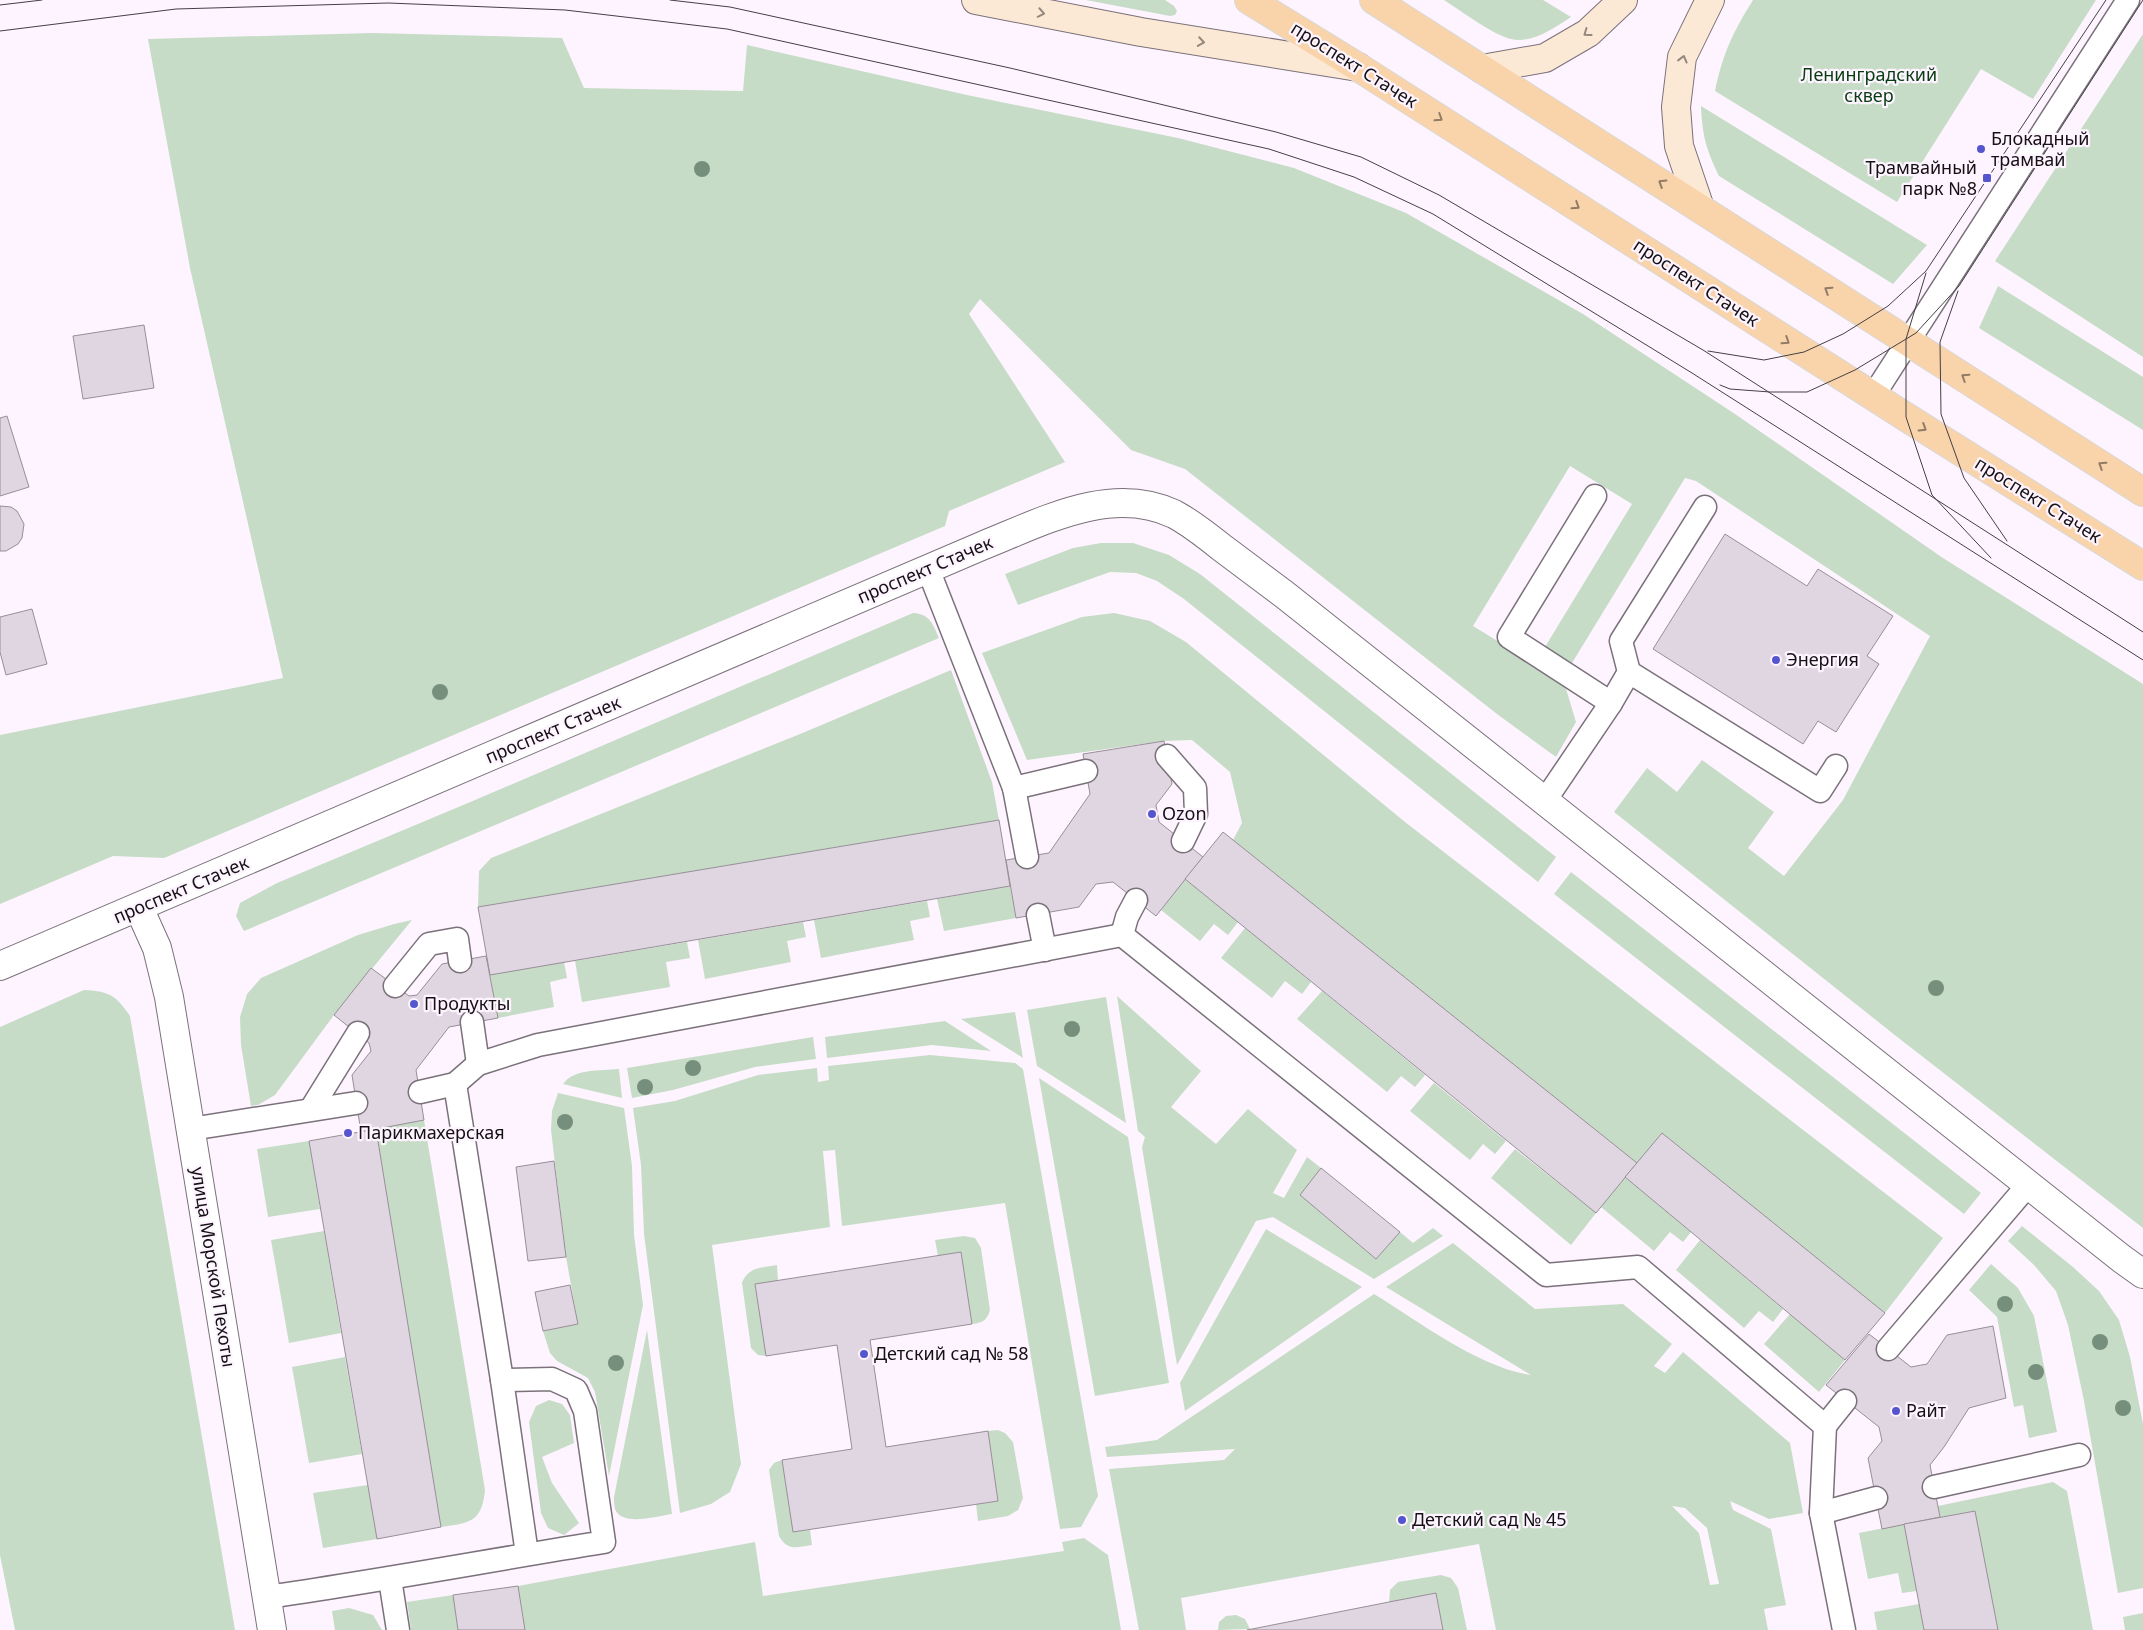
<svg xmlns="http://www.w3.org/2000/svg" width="2143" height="1630" font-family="'Noto Sans',sans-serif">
<rect width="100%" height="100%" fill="#fef4ff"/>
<g fill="#c6dcc6" fill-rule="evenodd">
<path d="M 1086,0 L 1165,0 L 1174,6 L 1177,11 L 1175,15 L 1170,16 Z"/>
<path d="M 1444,0 L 1543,0 L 1571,17 C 1554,28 1532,44 1511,39 C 1493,35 1460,10 1444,0 Z"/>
<path d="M 1753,0 L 2096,0 L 2033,99 L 1981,69 L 1897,202 L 1715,91 C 1723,53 1733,32 1753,0 Z"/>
<path d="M 373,33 L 562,38 L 584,88 L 743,91 L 747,45 L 967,95 L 1178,138 L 1294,168 L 1406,213 L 1583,314 L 1735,414 L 1943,558 L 2143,684 L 2143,1228 L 1896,1036 L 1614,812 L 1647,768 L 1677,792 L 1702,760 L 1774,812 L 1748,848 L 1784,876 L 1843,800 L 1930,636 L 1696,481 L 1685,478 L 1572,663 L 1545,647 L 1632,504 L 1570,466 L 1473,626 L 1564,682 L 1576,722 L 1556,757 L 1497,714 L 1185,469 L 1131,450 L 980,299 L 969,314 L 1065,462 L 949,511 L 945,526 L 164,858 L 113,856 L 0,904 L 0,735 L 283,678 L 190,268 L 148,39 Z"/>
<path d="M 2143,34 L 2143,357 L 1995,261 Z"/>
<path d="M 1701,106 L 1927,245 L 1893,284 L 1719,176 C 1706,150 1702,134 1701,106 Z"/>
<path d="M 1998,286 L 2143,377 L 2143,430 L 1979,328 Z"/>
<path d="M 1101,543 L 1133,543 L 1169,555 L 1200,574 L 1556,857 L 1538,882 L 1184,599 L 1157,581 L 1136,573 L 1110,572 L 1018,605 L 1005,574 L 1073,548 Z"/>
<path d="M 913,613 C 930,614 933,624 939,638 L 244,931 L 236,916 L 240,903 L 277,883 L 468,803 Z"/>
<path d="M 1114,613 L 1150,621 L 1186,642 L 1405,822 L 1943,1238 L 1885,1313 L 1662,1133 L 1637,1163 L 1233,840 L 1242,823 L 1230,772 L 1192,740 L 1164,741 L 1027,760 L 982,653 L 1082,617 Z"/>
<path d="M 951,670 L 992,782 L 999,820 L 478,907 L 479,871 L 491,858 L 805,732 Z"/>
<path d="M 1571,872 L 1981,1193 L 1964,1214 L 1554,894 Z"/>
<path d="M 1185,879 L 1238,922 L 1228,935 L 1214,924 L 1200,941 L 1161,910 Z"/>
<path d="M 1010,886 L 1016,918 L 944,931 L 937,899 Z"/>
<path d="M 927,901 L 930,917 L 910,921 L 914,940 L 821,958 L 814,920 Z"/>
<path d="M 412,920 L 334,1015 L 275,1095 L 258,1105 L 251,1106 L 241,1045 L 240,1017 L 247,994 L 261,978 L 358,935 L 394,924 Z"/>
<path d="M 803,922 L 806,937 L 787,941 L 791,962 L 705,979 L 698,940 Z"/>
<path d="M 1245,928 L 1311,982 L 1302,994 L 1285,981 L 1272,998 L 1221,958 Z"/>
<path d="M 687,942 L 690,958 L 666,962 L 670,987 L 582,1002 L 575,961 Z"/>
<path d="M 564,962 L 567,978 L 550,982 L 554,1007 L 498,1018 L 490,975 Z"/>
<path d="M 84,990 C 108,991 116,995 130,1016 L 235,1630 L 15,1630 L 0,1555 L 0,1027 Z"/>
<path d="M 1322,991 L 1425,1075 L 1415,1087 L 1401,1076 L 1387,1092 L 1297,1019 Z"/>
<path d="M 1117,996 L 1201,1071 L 1171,1107 L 1216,1144 L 1248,1109 L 1297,1150 L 1273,1193 L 1284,1198 L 1307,1157 L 1321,1168 L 1300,1195 L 1376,1259 L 1400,1232 L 1413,1243 L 1433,1228 L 1443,1236 L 1374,1279 L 1273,1217 L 1256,1221 L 1177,1365 L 1142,1147 L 1145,1137 L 1138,1131 Z"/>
<path d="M 1106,997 L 1126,1123 L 1037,1066 L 1027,1010 Z"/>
<path d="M 1015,1012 L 1023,1058 L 961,1019 Z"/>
<path d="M 945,1021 L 991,1051 L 932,1045 L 827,1058 L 825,1037 Z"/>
<path d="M 813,1037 L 816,1059 L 755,1067 L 673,1090 L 632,1098 L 627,1068 Z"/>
<path d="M 930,1055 L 1015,1063 L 1023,1069 L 1098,1496 L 1081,1527 L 1060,1529 L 1005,1203 L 842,1226 L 835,1150 L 823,1151 L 830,1227 L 712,1245 L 741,1464 L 730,1492 L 711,1504 L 680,1513 L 644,1234 L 641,1165 L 633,1108 L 675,1101 L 758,1075 L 817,1068 L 818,1082 L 829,1080 L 828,1066 Z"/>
<path d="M 619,1069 L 622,1098 L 563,1084 C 575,1068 600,1071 619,1069 Z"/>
<path d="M 1039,1078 L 1128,1137 L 1169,1383 L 1095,1396 Z"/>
<path d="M 1434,1083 L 1506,1141 L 1495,1154 L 1483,1144 L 1470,1160 L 1410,1111 Z"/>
<path d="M 558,1093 L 624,1108 L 632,1166 L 634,1235 L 643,1305 L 609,1476 L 595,1392 L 588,1378 L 557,1361 L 550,1353 L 543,1331 L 578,1324 L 566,1257 L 551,1130 L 552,1111 Z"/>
<path d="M 424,1120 L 485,1490 C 482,1522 470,1523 441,1527 L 376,1129 Z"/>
<path d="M 309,1141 L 320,1209 L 268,1217 L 257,1149 Z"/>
<path d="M 1515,1149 L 1596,1213 L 1571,1245 L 1491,1178 Z"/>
<path d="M 1625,1177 L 1691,1232 L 1683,1242 L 1670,1232 L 1654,1251 L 1601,1207 Z"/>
<path d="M 2022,1226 L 2073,1267 L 2099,1291 L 2119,1320 L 2130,1357 L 2143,1424 L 2143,1588 L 2118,1593 L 2084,1401 L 2068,1325 L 2056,1291 L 2034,1265 L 2008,1241 Z"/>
<path d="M 1266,1229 L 1362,1287 L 1185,1411 L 1180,1383 Z"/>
<path d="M 324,1231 L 341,1333 L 289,1343 L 271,1240 Z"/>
<path d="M 964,1236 L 975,1238 L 981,1248 L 990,1310 C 987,1320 983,1323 972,1324 L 961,1253 L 938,1256 L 935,1240 Z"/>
<path d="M 1700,1240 L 1783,1309 L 1773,1322 L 1759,1311 L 1744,1328 L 1676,1270 Z"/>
<path d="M 1453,1243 L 1535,1309 L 1623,1304 L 1672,1344 L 1654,1366 L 1665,1373 L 1683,1352 L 1790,1443 L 1803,1513 L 1769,1519 L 1730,1501 L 1733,1510 L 1771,1529 L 1786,1605 L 1764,1609 L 1768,1630 L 1496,1630 L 1479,1544 L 1181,1598 L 1186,1630 L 1139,1630 L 1109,1469 L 1224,1460 L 1235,1449 L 1107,1457 L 1105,1447 L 1157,1440 L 1374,1294 C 1418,1321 1480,1368 1531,1375 L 1386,1287 ZM 1672,1506 L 1685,1508 L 1707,1528 L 1719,1584 L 1710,1585 L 1699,1533 Z"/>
<path d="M 1991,1264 L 2018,1288 L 2034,1316 L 2057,1432 L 2029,1438 L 2023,1405 L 2014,1407 L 1997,1317 L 1969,1290 Z"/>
<path d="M 777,1265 L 778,1281 L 755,1284 L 766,1356 L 758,1355 L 751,1348 L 742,1283 C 748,1267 761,1268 777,1265 Z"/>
<path d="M 1790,1314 L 1845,1360 L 1819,1392 L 1764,1344 Z"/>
<path d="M 647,1330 L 672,1514 C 657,1516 622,1527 615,1509 C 614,1505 614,1500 614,1497 Z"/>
<path d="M 345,1357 L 362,1454 L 309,1463 L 292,1367 Z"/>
<path d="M 549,1400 L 562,1404 L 570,1415 L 574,1443 L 542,1457 L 552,1483 L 579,1523 L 564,1535 L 548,1528 L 541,1513 L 529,1422 L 536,1406 Z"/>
<path d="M 998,1430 L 1005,1433 L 1013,1442 L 1023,1498 L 1018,1510 L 1008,1516 L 978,1521 L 976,1504 L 998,1501 L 988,1431 Z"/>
<path d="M 782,1460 L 793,1532 L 810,1530 L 812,1545 C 797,1547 788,1552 779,1536 L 769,1470 L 774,1463 Z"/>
<path d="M 2053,1482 L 2067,1491 L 2093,1630 L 1998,1630 L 1975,1511 L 1940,1517 L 1938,1506 Z"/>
<path d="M 368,1485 L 377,1539 L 323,1548 L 313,1493 Z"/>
<path d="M 1904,1524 L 1917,1591 L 1902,1593 L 1898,1573 L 1868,1579 L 1859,1533 Z"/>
<path d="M 1084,1538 L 1108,1555 L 1121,1630 L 525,1630 L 518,1586 L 755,1542 L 763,1596 L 1064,1551 L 1062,1542 Z"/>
<path d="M 1441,1575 L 1451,1578 L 1458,1588 L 1467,1630 L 1443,1630 L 1389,1602 L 1390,1590 L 1398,1582 Z"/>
<path d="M 453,1595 L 458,1630 L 411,1630 L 407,1602 Z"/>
<path d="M 1919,1604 L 1924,1630 L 1877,1630 L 1874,1612 Z"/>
<path d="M 349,1608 L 373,1615 L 382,1630 L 335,1630 L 332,1611 Z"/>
<path d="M 2143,1613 L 2143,1630 L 2125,1630 L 2123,1617 Z"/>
<path d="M 1236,1615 L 1245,1619 L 1250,1629 L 1218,1630 L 1219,1622 L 1226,1616 Z"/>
</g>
<g fill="#e0d6e1" stroke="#978e98">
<path d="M 144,325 L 154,388 L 83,399 L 73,336 Z"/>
<path d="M 7,416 L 29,487 L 0,496 L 0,418 Z"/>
<path d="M 0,506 L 11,507 L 17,511 L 24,524 L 22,538 L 18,544 L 6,551 L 0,551 Z"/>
<path d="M 1725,534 L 1807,586 L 1818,569 L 1893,616 L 1867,656 L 1879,664 L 1836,732 L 1818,721 L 1803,744 L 1653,649 Z"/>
<path d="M 32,609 L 47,664 L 6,675 L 0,652 L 0,617 Z"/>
<path d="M 1164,741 L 1172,784 L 1156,805 L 1159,822 L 1203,857 L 1156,916 L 1113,882 L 1096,884 L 1079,907 L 1016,918 L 1006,860 L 1049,853 L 1090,794 L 1083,754 Z"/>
<path d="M 999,820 L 1010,886 L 490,975 L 478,907 Z"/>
<path d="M 1223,832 L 1637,1163 L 1596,1213 L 1185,879 Z"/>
<path d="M 486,956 L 498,1018 L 449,1027 L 416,1070 L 424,1120 L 361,1132 L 352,1075 L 371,1051 L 369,1043 L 334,1015 L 371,968 L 409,996 L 417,995 L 442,964 Z"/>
<path d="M 376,1129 L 441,1527 L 377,1539 L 309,1141 Z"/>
<path d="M 1662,1133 L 1885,1313 L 1845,1360 L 1625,1177 Z"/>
<path d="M 554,1161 L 566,1257 L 528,1261 L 516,1167 Z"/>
<path d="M 1321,1168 L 1400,1232 L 1376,1259 L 1300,1195 Z"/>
<path d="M 961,1252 L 972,1324 L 870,1340 L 886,1447 L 988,1431 L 998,1501 L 793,1532 L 782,1460 L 852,1449 L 837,1345 L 766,1356 L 755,1284 Z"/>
<path d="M 570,1285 L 578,1324 L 543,1331 L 535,1292 Z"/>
<path d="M 1993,1326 L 2006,1398 L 1969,1408 L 1944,1447 L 1930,1465 L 1940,1517 L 1882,1529 L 1868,1458 L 1882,1441 L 1879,1427 L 1826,1385 L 1869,1334 L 1911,1367 L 1927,1364 L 1947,1335 Z"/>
<path d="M 1975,1511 L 1998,1630 L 1924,1630 L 1904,1524 Z"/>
<path d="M 518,1586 L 525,1630 L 458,1630 L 453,1595 Z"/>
<path d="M 1436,1593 L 1443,1630 L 1247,1630 L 1389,1602 Z"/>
</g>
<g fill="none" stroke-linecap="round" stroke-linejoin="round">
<defs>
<g id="lane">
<path d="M 1873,396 L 2128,0"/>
<path d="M 1595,496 L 1509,637 L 1611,703"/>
<path d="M 928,569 L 1014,788 L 1086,771"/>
<path d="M 1629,672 L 1621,641 L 1705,507"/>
<path d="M 1167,756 L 1195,788 L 1196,814 L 1183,841"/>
<path d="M 1014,788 L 1027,857"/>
<path d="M 1544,802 L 1611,703 L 1629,672 L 1820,791 L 1836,766"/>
<path d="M 1038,915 L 1045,950"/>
<path d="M 1122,935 L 1127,917 L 1136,900"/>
<path d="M 395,986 L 429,944 L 457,939 L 460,961"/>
<path d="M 472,1022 L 478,1064"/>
<path d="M 420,1092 L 455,1084 L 478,1064 L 538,1045 L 1122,935 L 1546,1275 L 1638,1267 L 1825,1426 L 1821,1513 L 1844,1630"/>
<path d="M 311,1109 L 358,1033"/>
<path d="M 191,1129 L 356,1103"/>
<path d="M 1888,1349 L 2028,1185"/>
<path d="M 502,1380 L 527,1554"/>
<path d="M 1825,1426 L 1845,1401"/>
<path d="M 1934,1487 L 2079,1455"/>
<path d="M 1821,1513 L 1876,1498"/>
<path d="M 390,1579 L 398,1630"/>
<path d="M 267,1597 C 379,1581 491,1560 604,1542 L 585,1411 L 576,1390 L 552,1379 L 502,1380 L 455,1084"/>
</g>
<g id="street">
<path d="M 139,908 L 157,948 L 169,997 L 272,1630"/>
<path d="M 0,966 L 984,545 C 1042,522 1111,484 1174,514 C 1191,523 1206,535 1221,547 C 1242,563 1264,579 1285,595 L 2122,1259 L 2143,1274"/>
</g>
<g id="secondary">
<path d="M 976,0 L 1141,32 L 1358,67"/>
<path d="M 1482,69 L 1545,58 L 1588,33 L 1623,0"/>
<path d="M 1700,208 L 1679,146 L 1676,107 L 1682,57 L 1710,0"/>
</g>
<g id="primary">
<path d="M 1249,0 L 1358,67 L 1906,417 L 2143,566"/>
<path d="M 1374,0 L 2143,492"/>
</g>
</defs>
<use href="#lane" stroke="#7a717a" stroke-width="25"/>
<use href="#street" stroke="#7a717a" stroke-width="30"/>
<use href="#secondary" stroke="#7a717a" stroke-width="30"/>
<use href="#primary" stroke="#d9d9d9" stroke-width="30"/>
<use href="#lane" stroke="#fff" stroke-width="22"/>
<use href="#street" stroke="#fff" stroke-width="28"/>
<use href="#secondary" stroke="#fce9d5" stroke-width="28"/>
<use href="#primary" stroke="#f9d3aa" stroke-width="28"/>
<g stroke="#444045" stroke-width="1">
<path d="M 670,0 L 730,7 L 1010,68 L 1276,132 L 1361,157 L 1439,195 L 1703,350 L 2143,632"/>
<path d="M 0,5 L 42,0"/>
<path d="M 0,31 L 176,9 L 388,3 L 565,10 L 727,29 L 1269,149 L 1354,177 L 1433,214 L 1692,373 L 2143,660"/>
<path d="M 1926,273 L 1906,339 L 1906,417 L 1932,495 L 1991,558"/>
<path d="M 1958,291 L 1940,342 L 1941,414 L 1964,478 L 2007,541"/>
<path d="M 1708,351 L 1764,360 L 1804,352 L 1843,334 L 1888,306 L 1926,271 L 2106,0"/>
<path d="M 1720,385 L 1730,389 L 1770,392 L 1807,392 L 1855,370 L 1916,333 L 1959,286 L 2143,0"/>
</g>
</g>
<g fill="#758f7c">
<circle cx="702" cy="169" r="8"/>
<circle cx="440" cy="692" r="8"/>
<circle cx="1936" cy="988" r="8"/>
<circle cx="1072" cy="1029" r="8"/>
<circle cx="693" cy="1068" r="8"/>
<circle cx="645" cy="1087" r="8"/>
<circle cx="565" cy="1122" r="8"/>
<circle cx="2005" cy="1304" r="8"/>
<circle cx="2100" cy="1342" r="8"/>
<circle cx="616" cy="1363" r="8"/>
<circle cx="2036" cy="1372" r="8"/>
<circle cx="2123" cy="1408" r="8"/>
</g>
<defs><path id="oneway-chevron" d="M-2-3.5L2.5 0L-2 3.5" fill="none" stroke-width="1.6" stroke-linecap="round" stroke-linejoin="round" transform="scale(1.25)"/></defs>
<g stroke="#94887e">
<use href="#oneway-chevron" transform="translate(1041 13) rotate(11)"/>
<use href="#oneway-chevron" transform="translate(1587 33) rotate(144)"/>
<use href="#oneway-chevron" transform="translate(1201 42) rotate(9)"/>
<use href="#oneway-chevron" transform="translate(1683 59) rotate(-76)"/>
</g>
<g stroke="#927c66">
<use href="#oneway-chevron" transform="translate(1439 118) rotate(33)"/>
<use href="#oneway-chevron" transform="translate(1662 183) rotate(-148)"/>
<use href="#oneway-chevron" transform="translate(1576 206) rotate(33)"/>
<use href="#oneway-chevron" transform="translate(1828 290) rotate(-147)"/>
<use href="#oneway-chevron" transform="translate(1786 341) rotate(33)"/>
<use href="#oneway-chevron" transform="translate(1965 377) rotate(-147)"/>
<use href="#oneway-chevron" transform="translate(1923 428) rotate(32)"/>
<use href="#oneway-chevron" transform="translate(2102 465) rotate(-147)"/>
</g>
<g fill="#5556ce" stroke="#fef4ff" stroke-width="2">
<circle cx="1981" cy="149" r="5"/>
<rect x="1982" y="173" width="10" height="10" rx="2.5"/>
<circle cx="1776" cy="660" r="5"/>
<circle cx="1152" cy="814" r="5"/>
<circle cx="414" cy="1004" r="5"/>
<circle cx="348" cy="1133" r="5"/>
<circle cx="864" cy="1354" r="5"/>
<circle cx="1896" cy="1411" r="5"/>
<circle cx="1402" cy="1520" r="5"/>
</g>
<g text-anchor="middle" stroke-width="4.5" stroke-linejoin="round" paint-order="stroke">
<g font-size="18" fill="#141114" stroke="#fef4ff">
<text transform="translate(1354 65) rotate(32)" y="6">проспект Стачек</text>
<text transform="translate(1696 283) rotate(33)" y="6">проспект Стачек</text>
<text transform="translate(2038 500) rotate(32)" y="6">проспект Стачек</text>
<text transform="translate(925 570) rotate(-23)" y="6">проспект Стачек</text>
<text transform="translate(553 730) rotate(-23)" y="6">проспект Стачек</text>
<text transform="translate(181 890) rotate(-23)" y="6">проспект Стачек</text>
<text transform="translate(213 1267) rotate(81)" y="6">улица Морской Пехоты</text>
</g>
<g font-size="18" fill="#053d10" stroke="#fef4ff">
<text x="1869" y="81">Ленинградский<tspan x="1869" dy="21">сквер</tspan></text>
</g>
<g font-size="18" fill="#141114" stroke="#fef4ff" text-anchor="start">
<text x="1991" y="145">Блокадный<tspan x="1991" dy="21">трамвай</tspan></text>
<text x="1977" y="174" text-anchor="end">Трамвайный<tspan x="1977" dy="21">парк №8</tspan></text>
<text x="1786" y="666">Энергия</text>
<text x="1162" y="820">Ozon</text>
<text x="424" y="1010">Продукты</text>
<text x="358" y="1139">Парикмахерская</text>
<text x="874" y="1360">Детский сад № 58</text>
<text x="1906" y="1417">Райт</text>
<text x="1412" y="1526">Детский сад № 45</text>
</g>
</g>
</svg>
